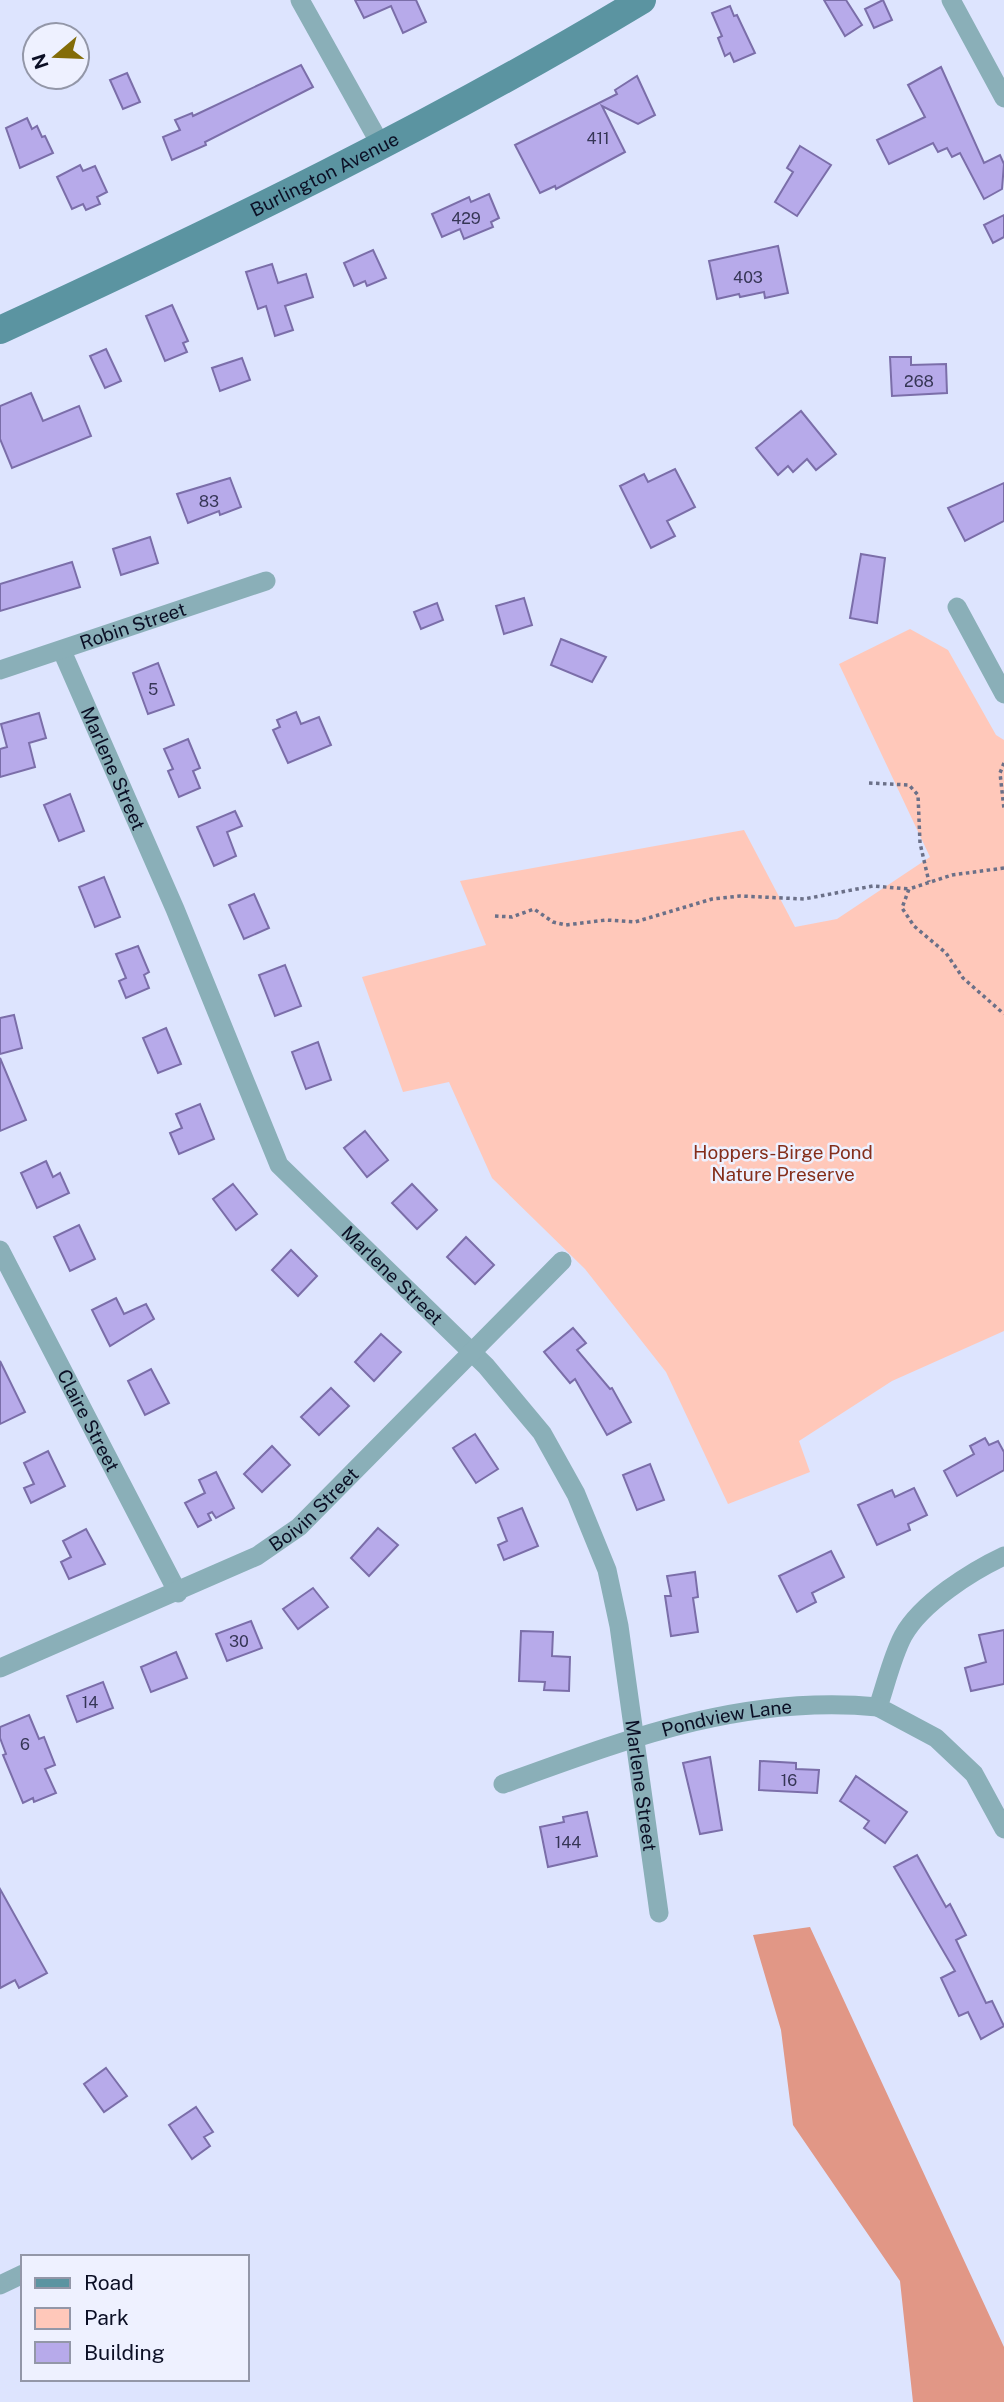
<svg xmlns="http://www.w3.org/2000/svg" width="1004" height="2402" font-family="'Public Sans',sans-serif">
<rect width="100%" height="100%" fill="#dde4fe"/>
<path fill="#ffc8ba" d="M 910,629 L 948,650 L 996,735 L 1004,740 L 1004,1331 L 892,1381 L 799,1441 L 810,1472 L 728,1504 L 666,1372 L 585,1269 L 492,1178 L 449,1082 L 403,1092 L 362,977 L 486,945 L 460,881 L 744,830 L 795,927 L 837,919 L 930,857 L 839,664 Z"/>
<path fill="#e19786" d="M 810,1927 L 1004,2347 L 1004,2402 L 913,2402 L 900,2281 L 793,2125 L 781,2030 L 753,1935 Z"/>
<g fill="#b7aaea" stroke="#7b6ea9" stroke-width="2">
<path d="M 355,0 L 416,0 L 426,22 L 403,33 L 391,6 L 364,18 Z"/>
<path d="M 824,0 L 846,0 L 862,25 L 845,36 Z"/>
<path d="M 883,0 L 892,20 L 874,28 L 865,9 Z"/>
<path d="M 730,6 L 734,16 L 737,15 L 755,53 L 734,62 L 730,53 L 725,56 L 718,38 L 722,36 L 712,13 Z"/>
<path d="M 301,65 L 313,87 L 205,142 L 206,145 L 172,160 L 163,137 L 180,130 L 175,120 L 192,113 L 193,116 Z"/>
<path d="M 941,67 L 984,163 L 1000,155 L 1004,164 L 1002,189 L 984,199 L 960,153 L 952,157 L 947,148 L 938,152 L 933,143 L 889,164 L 877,140 L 925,117 L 908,85 Z"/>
<path d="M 127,73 L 140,102 L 123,109 L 110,80 Z"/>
<path d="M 637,76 L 655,115 L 638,124 L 602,106 L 625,152 L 556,189 L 555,186 L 540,193 L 515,145 L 617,94 L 615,90 Z"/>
<path d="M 27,118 L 32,129 L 37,126 L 42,137 L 45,136 L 53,153 L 20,168 L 6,128 Z"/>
<path d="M 800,146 L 831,165 L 797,216 L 775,202 L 793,172 L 787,168 Z"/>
<path d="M 80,165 L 83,171 L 95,166 L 107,192 L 97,197 L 100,204 L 86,210 L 83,204 L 72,209 L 57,177 Z"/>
<path d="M 489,194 L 499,218 L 491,222 L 493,227 L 464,239 L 460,229 L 442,237 L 432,214 L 469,197 L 471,202 Z"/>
<path d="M 1004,215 L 1004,237 L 993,243 L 984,225 Z"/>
<path d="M 778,246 L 788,293 L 765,298 L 764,292 L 740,297 L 739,294 L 717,299 L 709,261 Z"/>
<path d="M 373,250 L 386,278 L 367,286 L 365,281 L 354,286 L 344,263 Z"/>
<path d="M 272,264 L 278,283 L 306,274 L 313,297 L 285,306 L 293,330 L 275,336 L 266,306 L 258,309 L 246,272 Z"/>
<path d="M 172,305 L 188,341 L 183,343 L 187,352 L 165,361 L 146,316 Z"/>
<path d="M 106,349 L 121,381 L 105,388 L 90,356 Z"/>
<path d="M 890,357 L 911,357 L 911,365 L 946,364 L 947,393 L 892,396 Z"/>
<path d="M 242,358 L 250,380 L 220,391 L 212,368 Z"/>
<path d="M 31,393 L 43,421 L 79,406 L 91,436 L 12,468 L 0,439 L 0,406 Z"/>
<path d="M 801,411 L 836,454 L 816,470 L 807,459 L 793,472 L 788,466 L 778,475 L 756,448 Z"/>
<path d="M 675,469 L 695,507 L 667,521 L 675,536 L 651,548 L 620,486 L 644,474 L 648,482 Z"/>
<path d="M 230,478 L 241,507 L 220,515 L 219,511 L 188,523 L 177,494 Z"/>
<path d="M 1004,483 L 1004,521 L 965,541 L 948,508 Z"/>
<path d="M 150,537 L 158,563 L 121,575 L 113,549 Z"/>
<path d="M 861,554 L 885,558 L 877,623 L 850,618 Z"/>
<path d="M 72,562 L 80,587 L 0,611 L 0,584 Z"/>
<path d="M 524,598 L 532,625 L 504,634 L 496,606 Z"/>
<path d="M 437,603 L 443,620 L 421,629 L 414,612 Z"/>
<path d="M 561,639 L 606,657 L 592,682 L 551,665 Z"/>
<path d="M 158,663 L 174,705 L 148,714 L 133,673 Z"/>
<path d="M 296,712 L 301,724 L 319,717 L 331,745 L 288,763 L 273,730 L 280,727 L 277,720 Z"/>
<path d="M 39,713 L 46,738 L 29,743 L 35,767 L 0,777 L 0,749 L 7,747 L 1,724 Z"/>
<path d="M 188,739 L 200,768 L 193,771 L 200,788 L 179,797 L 168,771 L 173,769 L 164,749 Z"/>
<path d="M 70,794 L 84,831 L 59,841 L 44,805 Z"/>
<path d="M 235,811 L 242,826 L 227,832 L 236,856 L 214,866 L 197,827 Z"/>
<path d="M 104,877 L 120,917 L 95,927 L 79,887 Z"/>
<path d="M 254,894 L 269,928 L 244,939 L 229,905 Z"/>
<path d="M 138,946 L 149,972 L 144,975 L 149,988 L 126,998 L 119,981 L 126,978 L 116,954 Z"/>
<path d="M 285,965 L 301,1006 L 275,1016 L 259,975 Z"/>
<path d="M 14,1015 L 22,1048 L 0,1054 L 0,1018 Z"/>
<path d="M 166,1028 L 181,1064 L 158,1073 L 143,1038 Z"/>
<path d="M 318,1042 L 331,1080 L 306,1089 L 292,1052 Z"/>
<path d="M 0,1058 L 26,1120 L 0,1131 Z"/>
<path d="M 200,1104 L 214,1139 L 179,1154 L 170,1133 L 182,1128 L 176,1114 Z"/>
<path d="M 365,1131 L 388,1160 L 367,1177 L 344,1148 Z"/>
<path d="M 46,1161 L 53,1177 L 60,1173 L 69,1193 L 37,1208 L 21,1173 Z"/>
<path d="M 233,1184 L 257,1214 L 236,1230 L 213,1199 Z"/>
<path d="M 412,1184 L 437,1210 L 417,1229 L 392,1203 Z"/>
<path d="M 79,1225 L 95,1259 L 70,1271 L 54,1237 Z"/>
<path d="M 466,1237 L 494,1265 L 475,1284 L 447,1257 Z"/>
<path d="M 291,1250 L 317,1276 L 298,1296 L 272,1270 Z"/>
<path d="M 116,1298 L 124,1314 L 146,1304 L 154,1319 L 110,1346 L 92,1310 Z"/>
<path d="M 573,1328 L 586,1343 L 577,1350 L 610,1389 L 612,1388 L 631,1422 L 607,1435 L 575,1379 L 570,1383 L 544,1352 Z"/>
<path d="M 381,1334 L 401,1352 L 374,1381 L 355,1362 Z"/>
<path d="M 0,1361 L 25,1412 L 0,1424 Z"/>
<path d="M 151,1369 L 169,1403 L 145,1415 L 128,1381 Z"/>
<path d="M 331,1388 L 349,1406 L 319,1435 L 301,1417 Z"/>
<path d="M 475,1434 L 498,1469 L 476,1483 L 453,1448 Z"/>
<path d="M 985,1438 L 989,1445 L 998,1441 L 1004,1452 L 1004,1470 L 957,1496 L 944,1471 L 974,1454 L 970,1446 Z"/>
<path d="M 272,1446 L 290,1465 L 262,1492 L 244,1474 Z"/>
<path d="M 48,1451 L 65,1486 L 31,1503 L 24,1488 L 34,1484 L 24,1463 Z"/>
<path d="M 650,1464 L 664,1500 L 637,1510 L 623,1475 Z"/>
<path d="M 216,1472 L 234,1508 L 216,1518 L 212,1512 L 208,1514 L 211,1520 L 198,1527 L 185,1503 L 205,1493 L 199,1480 Z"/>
<path d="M 914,1488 L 927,1515 L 908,1524 L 910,1530 L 877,1545 L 858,1505 L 892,1490 L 895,1497 Z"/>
<path d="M 522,1508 L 538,1546 L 504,1560 L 498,1545 L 507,1541 L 498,1518 Z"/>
<path d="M 378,1528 L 398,1545 L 369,1576 L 351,1558 Z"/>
<path d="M 86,1529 L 105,1564 L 69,1579 L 61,1562 L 71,1557 L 63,1541 Z"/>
<path d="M 831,1551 L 844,1577 L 812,1593 L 816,1602 L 797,1612 L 779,1576 Z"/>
<path d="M 695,1572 L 698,1597 L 693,1598 L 698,1632 L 671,1636 L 665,1596 L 671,1596 L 667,1576 Z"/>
<path d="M 313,1588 L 328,1607 L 298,1629 L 283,1609 Z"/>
<path d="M 251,1621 L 262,1648 L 227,1661 L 216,1634 Z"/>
<path d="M 1004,1630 L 1004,1684 L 971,1691 L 965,1668 L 986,1662 L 979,1635 Z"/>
<path d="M 521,1631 L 553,1632 L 552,1656 L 570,1657 L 569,1691 L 544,1690 L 545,1682 L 519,1681 Z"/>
<path d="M 176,1652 L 187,1678 L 151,1692 L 141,1667 Z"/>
<path d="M 103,1682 L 113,1708 L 77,1722 L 67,1696 Z"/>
<path d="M 29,1715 L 39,1739 L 44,1737 L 55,1765 L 45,1769 L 56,1793 L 34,1802 L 33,1798 L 23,1803 L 3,1755 L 6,1754 L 0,1738 L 0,1727 Z"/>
<path d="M 710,1757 L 722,1830 L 700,1834 L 683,1763 Z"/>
<path d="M 760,1761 L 796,1763 L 796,1769 L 819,1770 L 817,1793 L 759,1790 Z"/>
<path d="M 856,1776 L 907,1812 L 885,1843 L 864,1828 L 869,1821 L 840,1801 Z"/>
<path d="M 587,1812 L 597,1856 L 548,1867 L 540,1827 L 564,1822 L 563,1817 Z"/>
<path d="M 917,1855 L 946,1907 L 950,1904 L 966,1935 L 956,1940 L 986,2003 L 992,2001 L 1004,2026 L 981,2039 L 968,2012 L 959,2016 L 941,1978 L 955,1971 L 894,1867 Z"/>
<path d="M 0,1889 L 47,1973 L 19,1988 L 15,1980 L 0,1988 Z"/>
<path d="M 106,2068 L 127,2096 L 104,2112 L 84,2084 Z"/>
<path d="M 196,2107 L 213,2132 L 204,2137 L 210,2146 L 192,2159 L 169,2125 Z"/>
</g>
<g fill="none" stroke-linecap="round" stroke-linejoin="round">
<g stroke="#6b7088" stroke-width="3.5" stroke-dasharray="3.5 3.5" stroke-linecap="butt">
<path d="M 1004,763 L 1000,773 L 1004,809"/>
<path d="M 869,783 L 909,785 L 918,795 L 920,843 L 929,882"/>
<path d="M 1004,868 L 952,875 L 909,889 L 902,908 L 914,926 L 946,953 L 963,978 L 1004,1014"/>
<path d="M 495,916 L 512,917 L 534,909 L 553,922 L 566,925 L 606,920 L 635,922 L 712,899 L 740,896 L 804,899 L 873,886 L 909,889"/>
</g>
<g stroke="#8aafb8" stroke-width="19">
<path d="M 300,0 L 382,147"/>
<path d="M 951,0 L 1004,98"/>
<path d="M 957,607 L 1004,694"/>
<path id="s1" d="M 62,651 L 175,909 L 279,1165 L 486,1366 L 542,1433 L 576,1494 L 607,1570 L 619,1626 L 659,1913"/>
<path id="s2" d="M 0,670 L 266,581"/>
<path id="s3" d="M 0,1250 L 178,1593"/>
<path d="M 1004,1556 C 972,1571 921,1603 903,1636 C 892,1657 886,1684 878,1707 L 936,1738 L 974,1774 L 1004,1829"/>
<path id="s4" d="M 0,1668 L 257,1556 L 299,1527 L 562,1261"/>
<path id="s5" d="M 503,1784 C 627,1739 743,1694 878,1707"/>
<path d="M 0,2285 L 23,2274"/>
</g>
<path stroke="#5b94a1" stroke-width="28" id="s6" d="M 0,330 C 219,229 435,125 642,0"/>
</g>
<g text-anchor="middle" stroke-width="5" stroke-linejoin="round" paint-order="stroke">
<g font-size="16" fill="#363656">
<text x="598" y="144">411</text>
<text x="466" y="224">429</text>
<text x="748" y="283">403</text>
<text x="919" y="387">268</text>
<text x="209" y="507">83</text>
<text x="153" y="695">5</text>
<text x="239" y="1647">30</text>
<text x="90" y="1708">14</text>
<text x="25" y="1750">6</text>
<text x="789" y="1786">16</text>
<text x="568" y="1848">144</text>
</g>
<g font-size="19" fill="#0b0f25" stroke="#eef1ff">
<text dy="7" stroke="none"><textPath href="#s6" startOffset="360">Burlington Avenue</textPath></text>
<text dy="7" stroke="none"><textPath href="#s2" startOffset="140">Robin Street</textPath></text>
<text dy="7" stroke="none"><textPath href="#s1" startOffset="128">Marlene Street</textPath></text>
<text dy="7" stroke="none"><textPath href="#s1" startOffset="716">Marlene Street</textPath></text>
<text dy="7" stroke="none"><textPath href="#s3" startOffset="192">Claire Street</textPath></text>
<text dy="7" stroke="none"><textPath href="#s4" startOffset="354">Boivin Street</textPath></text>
<text dy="7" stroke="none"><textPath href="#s5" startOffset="234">Pondview Lane</textPath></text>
<text dy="7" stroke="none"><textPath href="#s1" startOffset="1304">Marlene Street</textPath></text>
</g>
<g font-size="19" fill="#842e1b" stroke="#eef1ff">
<text x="783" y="1159">Hoppers-Birge Pond<tspan x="783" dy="22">Nature Preserve</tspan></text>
</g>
</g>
<rect x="21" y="2255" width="228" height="126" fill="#eef1ff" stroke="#9397a8" stroke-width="2"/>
<rect x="35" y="2278" width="35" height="10" fill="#5b94a1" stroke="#9397a8" stroke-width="2"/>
<text x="84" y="2290" font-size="21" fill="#0b0f25">Road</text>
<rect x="35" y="2308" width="35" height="21" fill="#ffc8ba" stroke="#9397a8" stroke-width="2"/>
<text x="84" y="2325" font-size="21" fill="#0b0f25">Park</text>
<rect x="35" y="2342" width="35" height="21" fill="#b7aaea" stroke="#9397a8" stroke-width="2"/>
<text x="84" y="2360" font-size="21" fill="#0b0f25">Building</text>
<g transform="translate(56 56) rotate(251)"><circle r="33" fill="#eef1ff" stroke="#9397a8" stroke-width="2"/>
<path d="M0-5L12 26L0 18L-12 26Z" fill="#836c08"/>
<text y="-10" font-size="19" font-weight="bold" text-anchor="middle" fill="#0b0f25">N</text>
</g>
</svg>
